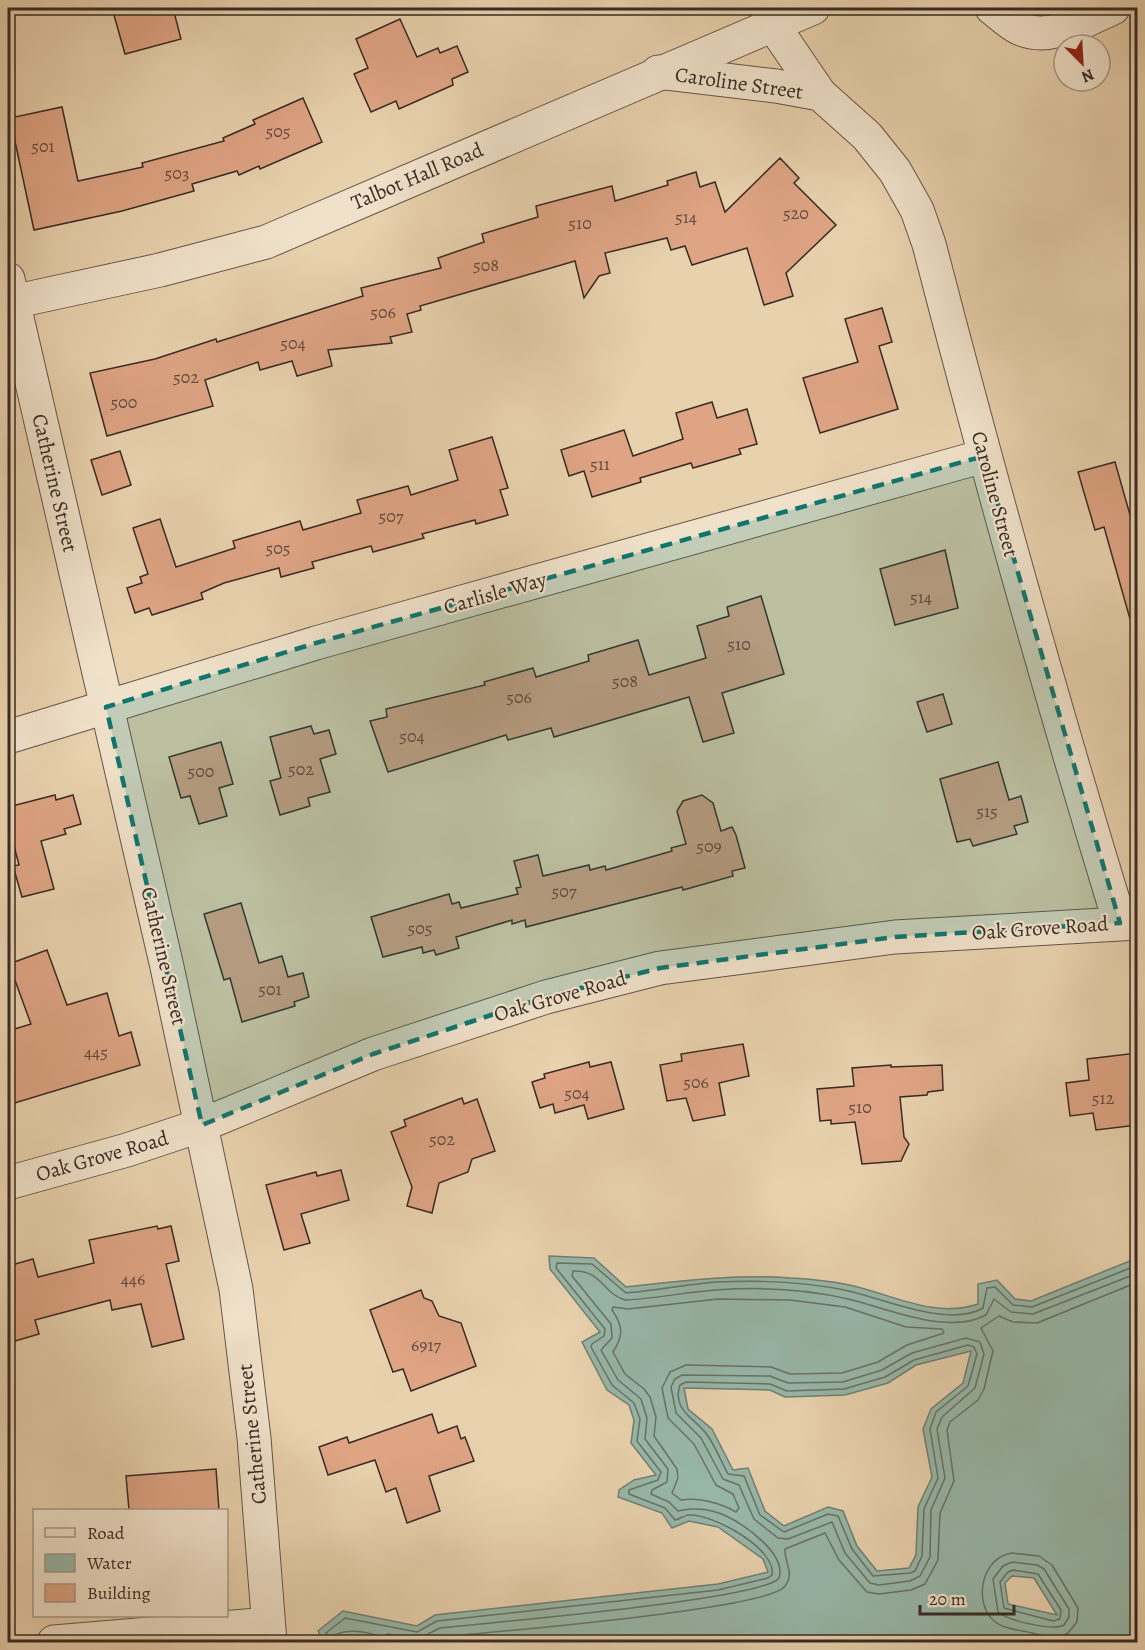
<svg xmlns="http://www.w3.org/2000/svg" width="1145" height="1650" font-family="Alegreya,serif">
<rect width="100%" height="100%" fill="#e8d1ad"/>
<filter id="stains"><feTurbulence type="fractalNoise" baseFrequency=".00333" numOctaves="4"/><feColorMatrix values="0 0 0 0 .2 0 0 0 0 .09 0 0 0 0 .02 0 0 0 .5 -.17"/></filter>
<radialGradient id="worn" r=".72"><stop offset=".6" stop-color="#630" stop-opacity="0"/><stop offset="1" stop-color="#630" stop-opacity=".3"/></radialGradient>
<path fill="#97b7a8" stroke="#717f74" stroke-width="1.5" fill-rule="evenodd" d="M 549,1256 L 594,1258 L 626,1287 C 681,1281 735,1274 790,1278 C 810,1279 831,1281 849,1285 C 892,1294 934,1319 978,1304 L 978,1284 L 997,1280 L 1015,1299 L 1031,1301 L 1137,1258 L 1137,1642 L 380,1642 L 361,1637 L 323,1642 L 318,1631 L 343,1611 L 417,1626 L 435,1615 L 718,1584 L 768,1572 L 763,1559 L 718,1527 L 689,1521 L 672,1528 L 662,1513 L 618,1497 L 619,1490 L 634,1480 L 656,1475 L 631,1443 L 634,1420 L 629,1405 L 607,1390 L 582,1342 L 600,1332 L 550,1269 ZM 971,1351 L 963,1383 L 931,1409 L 923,1429 L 932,1477 L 918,1507 L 916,1555 L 909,1568 L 877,1571 L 857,1546 L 843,1511 L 828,1507 L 784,1526 L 765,1511 L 748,1468 L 733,1470 L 712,1429 L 688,1409 L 684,1388 L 770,1390 L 785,1397 L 845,1395 L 888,1383 L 916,1365 ZM 1012,1576 L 1034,1578 L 1057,1615 L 1008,1604 L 1005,1583 Z"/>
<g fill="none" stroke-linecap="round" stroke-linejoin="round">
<g stroke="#687167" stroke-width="1.5">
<path d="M 718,1299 L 790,1300 L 845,1307 L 906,1327 L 942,1329 L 944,1333 L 907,1345 L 878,1362 L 842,1373 L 790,1374 L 771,1367 L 686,1365 L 670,1372 L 662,1388 L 668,1418 L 694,1444 L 716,1485 L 733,1494 L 739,1508 L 736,1512 C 721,1503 698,1497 681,1500 L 672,1493 L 678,1478 L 677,1469 L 654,1436 L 656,1417 L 650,1397 L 644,1389 L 625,1374 L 613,1352 C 623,1336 624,1327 612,1310 L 613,1307 L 628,1309 Z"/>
<path d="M 966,1338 L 980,1342 L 984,1354 L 975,1388 L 942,1417 L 937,1429 L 945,1478 L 931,1510 L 930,1557 L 920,1576 L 910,1581 L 879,1585 L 870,1583 L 845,1553 L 832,1522 L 788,1539 L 778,1538 L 754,1519 L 739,1485 L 723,1479 L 701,1438 L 676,1413 L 671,1387 L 675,1379 L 682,1375 L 770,1376 L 788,1383 L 843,1382 L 882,1370 L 912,1353 Z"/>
<path d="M 968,1345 L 974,1347 L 977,1354 L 968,1386 L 936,1412 L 930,1429 L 938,1478 L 924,1509 L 922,1556 L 915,1571 L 910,1573 L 873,1576 L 852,1549 L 838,1516 L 828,1514 L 784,1532 L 760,1515 L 744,1476 L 728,1474 C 721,1461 716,1448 708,1436 C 697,1419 671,1411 680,1385 L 686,1382 L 770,1384 L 787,1391 L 844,1389 L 885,1377 L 914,1360 Z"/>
<path d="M 1012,1553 L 1039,1556 L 1052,1565 L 1078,1608 L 1077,1622 L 1068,1633 C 1056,1640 1045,1636 1032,1633 C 1020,1630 1002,1629 993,1620 C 973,1601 982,1557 1012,1553 Z"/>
<path d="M 1012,1562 L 1037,1565 L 1044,1569 L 1069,1609 L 1069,1617 L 1064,1625 C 1053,1631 1008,1621 998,1612 L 993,1579 L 1003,1566 Z"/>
<path d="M 1013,1570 L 1038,1574 L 1061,1610 L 1060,1619 L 1053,1621 L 1004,1608 L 1000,1582 L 1008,1572 Z"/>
<path d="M 377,1642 L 375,1635 C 361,1630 342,1629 330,1638 L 326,1633 L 345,1618 L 417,1632 L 437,1621 L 718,1590 L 768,1578 L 772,1575 C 777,1549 712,1513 688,1515 C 684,1516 679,1519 675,1520 L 665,1508 L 629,1494 L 629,1490 L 658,1480 L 661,1472 L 637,1441 L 640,1419 L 634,1403 L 612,1385 L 591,1347 L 592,1344 L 604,1336 L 605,1329 L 556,1268 L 557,1263 L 592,1264 L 626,1293 C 656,1291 686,1284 717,1282 C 760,1280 808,1282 849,1291 C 884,1299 949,1328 983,1308 L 987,1288 L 995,1287 L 1013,1305 L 1032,1307 L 1138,1265"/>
<path d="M 385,1642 L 387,1634 L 418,1639 L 440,1628 C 485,1623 763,1600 779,1578 C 787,1554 744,1524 724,1515 C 710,1509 692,1507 678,1511 L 669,1502 L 651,1494 L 652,1490 L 667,1482 L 668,1469 L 645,1439 L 647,1418 L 641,1399 L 618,1380 L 601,1350 L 612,1338 L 611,1324 L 572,1276 L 573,1271 C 602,1270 602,1293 625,1300 C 655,1299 685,1292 716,1290 C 758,1287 807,1289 848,1299 C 887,1308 947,1336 986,1315 L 994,1299 L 1011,1312 L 1033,1314 L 1138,1273"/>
<path d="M 433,1642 L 443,1637 C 490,1632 764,1610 784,1587 C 796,1574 784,1563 785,1549 L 825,1533 L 839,1560 L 867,1592 L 879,1594 L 911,1590 L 925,1584 L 938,1560 L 940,1513 L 954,1481 L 947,1430 L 950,1422 L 978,1400 L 984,1389 L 993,1351 L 981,1328 L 999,1316 L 1013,1322 L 1037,1323 L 1138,1282"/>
</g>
</g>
<g fill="#dea484" stroke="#392b26" stroke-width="1.5">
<path d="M 112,8 L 173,8 L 181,39 L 125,54 Z"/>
<path d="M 400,19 L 417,57 L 438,48 L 440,53 L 457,46 L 468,72 L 452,79 L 453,85 L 399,109 L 396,101 L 371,112 L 354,74 L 368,68 L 356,39 Z"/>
<path d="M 303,98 L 322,142 L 260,169 L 259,166 L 239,175 L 237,171 L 192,184 L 194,191 L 122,211 L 34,230 L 10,118 L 62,107 L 78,181 L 143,167 L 142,163 L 224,141 L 223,138 L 255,124 L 253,120 Z"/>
<path d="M 780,158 L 799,178 L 794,183 L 836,225 L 786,273 L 793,296 L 764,305 L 747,248 L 692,265 L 685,246 L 671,250 L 667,238 L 605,253 L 610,273 L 599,276 L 584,298 L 575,261 L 420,306 L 421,310 L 407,314 L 412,332 L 390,337 L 392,343 L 328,350 L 332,366 L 297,376 L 292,361 L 260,370 L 258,362 L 205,380 L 213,406 L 107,436 L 90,373 L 155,359 L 216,339 L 217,342 L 363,296 L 361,288 L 441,268 L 438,258 L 484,242 L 482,234 L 538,217 L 536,206 L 581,194 L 612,186 L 615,201 L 668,185 L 667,181 L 696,172 L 700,187 L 715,182 L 725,212 Z"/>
<path d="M 882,308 L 892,342 L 879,346 L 898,409 L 820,433 L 803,378 L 858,362 L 845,319 Z"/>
<path d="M 712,402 L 717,418 L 747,409 L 757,444 L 739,449 L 741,454 L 693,468 L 691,463 L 640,478 L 641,482 L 592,497 L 584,471 L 569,476 L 561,450 L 624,430 L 633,456 L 683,439 L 676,413 Z"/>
<path d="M 492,437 L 508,488 L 500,490 L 508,515 L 476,524 L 475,520 L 422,534 L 424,538 L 373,552 L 371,546 L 312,562 L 314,568 L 281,577 L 279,568 L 224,583 L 201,593 L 203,599 L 152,615 L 149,608 L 135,613 L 127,588 L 142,583 L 140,577 L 148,574 L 133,528 L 160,519 L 176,567 L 235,548 L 233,541 L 300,521 L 303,530 L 361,513 L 357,500 L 408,486 L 411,495 L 458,480 L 449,450 Z"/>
<path d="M 120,451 L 131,485 L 102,495 L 91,460 Z"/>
<path d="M 1115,462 L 1134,529 L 1137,528 L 1137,618 L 1130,619 L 1104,527 L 1095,530 L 1078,472 Z"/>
<path d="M 945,550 L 958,608 L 895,625 L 880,569 Z"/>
<path d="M 761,596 L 784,674 L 722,693 L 734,733 L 703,742 L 689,697 L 554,737 L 551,728 L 508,740 L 506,735 L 388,772 L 370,721 L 387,717 L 386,709 L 485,685 L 484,682 L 533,668 L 536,677 L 589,661 L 588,655 L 638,640 L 649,675 L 706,658 L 697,626 L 729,616 L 727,607 Z"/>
<path d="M 943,694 L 952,724 L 927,732 L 917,702 Z"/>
<path d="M 311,726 L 314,734 L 329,730 L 336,754 L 320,759 L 330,792 L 308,798 L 310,806 L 280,815 L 270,781 L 281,778 L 270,737 Z"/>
<path d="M 221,742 L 233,784 L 219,788 L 227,816 L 199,824 L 190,796 L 181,798 L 169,757 Z"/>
<path d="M 998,762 L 1009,800 L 1021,796 L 1028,822 L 1014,826 L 1017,834 L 973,846 L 970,839 L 957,842 L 940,779 Z"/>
<path d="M 55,795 L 56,800 L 73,795 L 81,824 L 64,829 L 66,834 L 41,841 L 54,889 L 22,897 L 13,866 L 19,865 L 8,823 L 8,807 Z"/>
<path d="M 702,795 L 713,803 L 721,831 L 732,827 L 736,835 L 745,868 L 732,871 L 733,876 L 683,890 L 682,887 L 526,927 L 525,920 L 512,924 L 512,920 L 456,937 L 459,948 L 436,955 L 434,950 L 423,953 L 422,947 L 383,957 L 371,917 L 449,894 L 452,904 L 459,902 L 461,908 L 518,894 L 516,888 L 521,887 L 514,861 L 538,855 L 543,876 L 589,865 L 590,870 L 605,866 L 606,870 L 672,851 L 671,848 L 686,844 L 677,811 L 683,801 Z"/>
<path d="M 241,903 L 259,963 L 282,956 L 288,977 L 303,973 L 309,997 L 294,1002 L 295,1006 L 242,1022 L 230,978 L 224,980 L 204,914 Z"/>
<path d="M 47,950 L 67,1005 L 107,993 L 119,1036 L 131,1032 L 140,1065 L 8,1105 L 8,1031 L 31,1024 L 9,964 Z"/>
<path d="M 743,1044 L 749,1076 L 719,1083 L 725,1115 L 693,1121 L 686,1098 L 667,1101 L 660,1065 L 682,1061 L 681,1054 Z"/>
<path d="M 1137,1053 L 1137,1125 L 1096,1130 L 1093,1113 L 1070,1116 L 1066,1083 L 1089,1080 L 1087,1059 Z"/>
<path d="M 589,1062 L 590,1067 L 611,1062 L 624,1109 L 588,1119 L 584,1105 L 555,1113 L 553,1104 L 540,1108 L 532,1082 L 545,1078 L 544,1074 Z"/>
<path d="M 891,1065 L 891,1067 L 942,1065 L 943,1090 L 928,1092 L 927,1095 L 900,1097 L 904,1137 L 909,1144 L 901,1161 L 862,1164 L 855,1122 L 831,1124 L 831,1120 L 820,1121 L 817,1089 L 854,1086 L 852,1068 Z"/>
<path d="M 462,1098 L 464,1104 L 477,1099 L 495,1151 L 472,1159 L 468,1172 L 439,1183 L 432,1213 L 407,1206 L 412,1187 L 391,1132 L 406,1126 L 404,1120 Z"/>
<path d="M 341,1170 L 349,1200 L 301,1214 L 310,1243 L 284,1250 L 266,1185 L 316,1172 L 317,1176 Z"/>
<path d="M 157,1226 L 158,1229 L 171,1226 L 179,1261 L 166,1264 L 184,1339 L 152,1347 L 141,1304 L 112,1310 L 110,1300 L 35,1320 L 39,1334 L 15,1341 L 8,1313 L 8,1266 L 33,1259 L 38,1277 L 94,1263 L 89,1240 Z"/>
<path d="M 421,1290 L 424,1298 L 432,1301 L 439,1316 L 461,1323 L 476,1366 L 411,1391 L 403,1369 L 393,1372 L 370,1310 Z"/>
<path d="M 432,1414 L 438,1433 L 457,1426 L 461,1439 L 465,1437 L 474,1461 L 429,1476 L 440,1511 L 407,1523 L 396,1488 L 386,1492 L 375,1460 L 328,1475 L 319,1447 L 347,1437 L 349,1443 Z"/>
<path d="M 216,1469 L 219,1510 L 129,1510 L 126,1476 Z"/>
</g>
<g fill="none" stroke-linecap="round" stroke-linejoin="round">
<defs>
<g id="minor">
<path d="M 767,8 L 773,25 L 820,94"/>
<path d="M 992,8 C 1000,14 1009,23 1019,28 C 1050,43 1085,20 1113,8"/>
<path d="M 658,72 L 776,86 L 820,94 L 867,136 L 895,171 L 917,210 L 929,244 C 988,472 1051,698 1120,923"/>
<path d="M 8,279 L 167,967 L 236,1289 L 254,1438 L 270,1642"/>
<path d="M 8,299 L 26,299 L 160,270 L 266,242 L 813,8"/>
<path d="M 8,737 L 316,643 L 984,456"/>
<path d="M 8,1183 L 127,1150 L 202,1125 L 373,1054 L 546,997 L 660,968 L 895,937 L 1138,923"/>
<path d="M 54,1642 L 268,1624"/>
</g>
</defs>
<use href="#minor" stroke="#655448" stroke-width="35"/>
<use href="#minor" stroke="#f0e1ca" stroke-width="33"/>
</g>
<path fill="#0f766e" fill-opacity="0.2" stroke="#0f766e" stroke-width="4.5" stroke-dasharray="12 8" stroke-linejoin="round" d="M 984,456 L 1120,923 L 895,937 L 660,968 L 546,997 L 373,1054 L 202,1125 L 106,707 L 316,643 Z"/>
<g text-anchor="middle" stroke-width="4.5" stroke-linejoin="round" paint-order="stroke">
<g font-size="18" fill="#62493e">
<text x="278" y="137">505</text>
<text x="43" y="152">501</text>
<text x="177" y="179">503</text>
<text x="796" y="219">520</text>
<text x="686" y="223">514</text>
<text x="580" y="229">510</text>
<text x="486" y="271">508</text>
<text x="383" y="318">506</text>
<text x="293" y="349">504</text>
<text x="186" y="383">502</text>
<text x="124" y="408">500</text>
<text x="600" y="470">511</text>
<text x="391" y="522">507</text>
<text x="278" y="554">505</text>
<text x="921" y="603">514</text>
<text x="739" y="650">510</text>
<text x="625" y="687">508</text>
<text x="519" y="703">506</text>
<text x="412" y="742">504</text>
<text x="301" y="775">502</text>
<text x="201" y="777">500</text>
<text x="987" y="817">515</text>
<text x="709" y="852">509</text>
<text x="564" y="897">507</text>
<text x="420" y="934">505</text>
<text x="270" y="995">501</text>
<text x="96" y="1058">445</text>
<text x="696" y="1088">506</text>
<text x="577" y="1099">504</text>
<text x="1103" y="1104">512</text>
<text x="860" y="1113">510</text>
<text x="442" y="1145">502</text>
<text x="133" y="1285">446</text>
<text x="426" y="1351">6917</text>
</g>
<g font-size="21" fill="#392b26" stroke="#f0e1ca">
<text transform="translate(739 83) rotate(8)" y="7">Caroline Street</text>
<text transform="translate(417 176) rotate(-23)" y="7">Talbot Hall Road</text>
<text transform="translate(55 483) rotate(77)" y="7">Catherine Street</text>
<text transform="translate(995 494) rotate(75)" y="7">Caroline Street</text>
<text transform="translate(495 593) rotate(-16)" y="7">Carlisle Way</text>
<text transform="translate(1040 928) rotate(-4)" y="7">Oak Grove Road</text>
<text transform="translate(164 956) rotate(77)" y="7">Catherine Street</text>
<text transform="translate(560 996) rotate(-16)" y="7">Oak Grove Road</text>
<text transform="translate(102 1156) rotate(-16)" y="7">Oak Grove Road</text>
<text transform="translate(252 1434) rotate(-96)" y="7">Catherine Street</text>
</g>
</g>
<rect width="1145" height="1650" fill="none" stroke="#e8d1ad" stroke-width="30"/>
<rect x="9" y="9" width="1127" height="1632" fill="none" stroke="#392b26" stroke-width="3"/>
<rect x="15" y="15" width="1115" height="1620" fill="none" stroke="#392b26" stroke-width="1.5"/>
<rect x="33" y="1509" width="195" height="108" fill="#f0e1ca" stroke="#a79888" stroke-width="1.5"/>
<rect x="45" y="1528" width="30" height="9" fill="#f0e1ca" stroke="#a79888" stroke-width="1.5"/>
<text x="87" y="1539" font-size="18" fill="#392b26">Road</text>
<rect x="45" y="1554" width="30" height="18" fill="#97b7a8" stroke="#a79888" stroke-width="1.5"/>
<text x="87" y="1569" font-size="18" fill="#392b26">Water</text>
<rect x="45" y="1584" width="30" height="18" fill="#dea484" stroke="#a79888" stroke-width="1.5"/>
<text x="87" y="1599" font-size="18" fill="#392b26">Building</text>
<g transform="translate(1082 63) rotate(156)"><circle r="28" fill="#f0e1ca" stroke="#a79888" stroke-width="1.5"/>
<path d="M0-4.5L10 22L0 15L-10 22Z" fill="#8f2418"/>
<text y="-9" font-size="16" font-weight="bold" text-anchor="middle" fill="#392b26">N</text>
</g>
<path d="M920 1605v9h94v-9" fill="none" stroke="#392b26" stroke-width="3"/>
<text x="929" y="1605" font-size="18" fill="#392b26" stroke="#f0e1ca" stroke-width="4.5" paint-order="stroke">20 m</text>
<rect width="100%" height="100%" filter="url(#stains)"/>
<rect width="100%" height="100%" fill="url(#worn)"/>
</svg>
